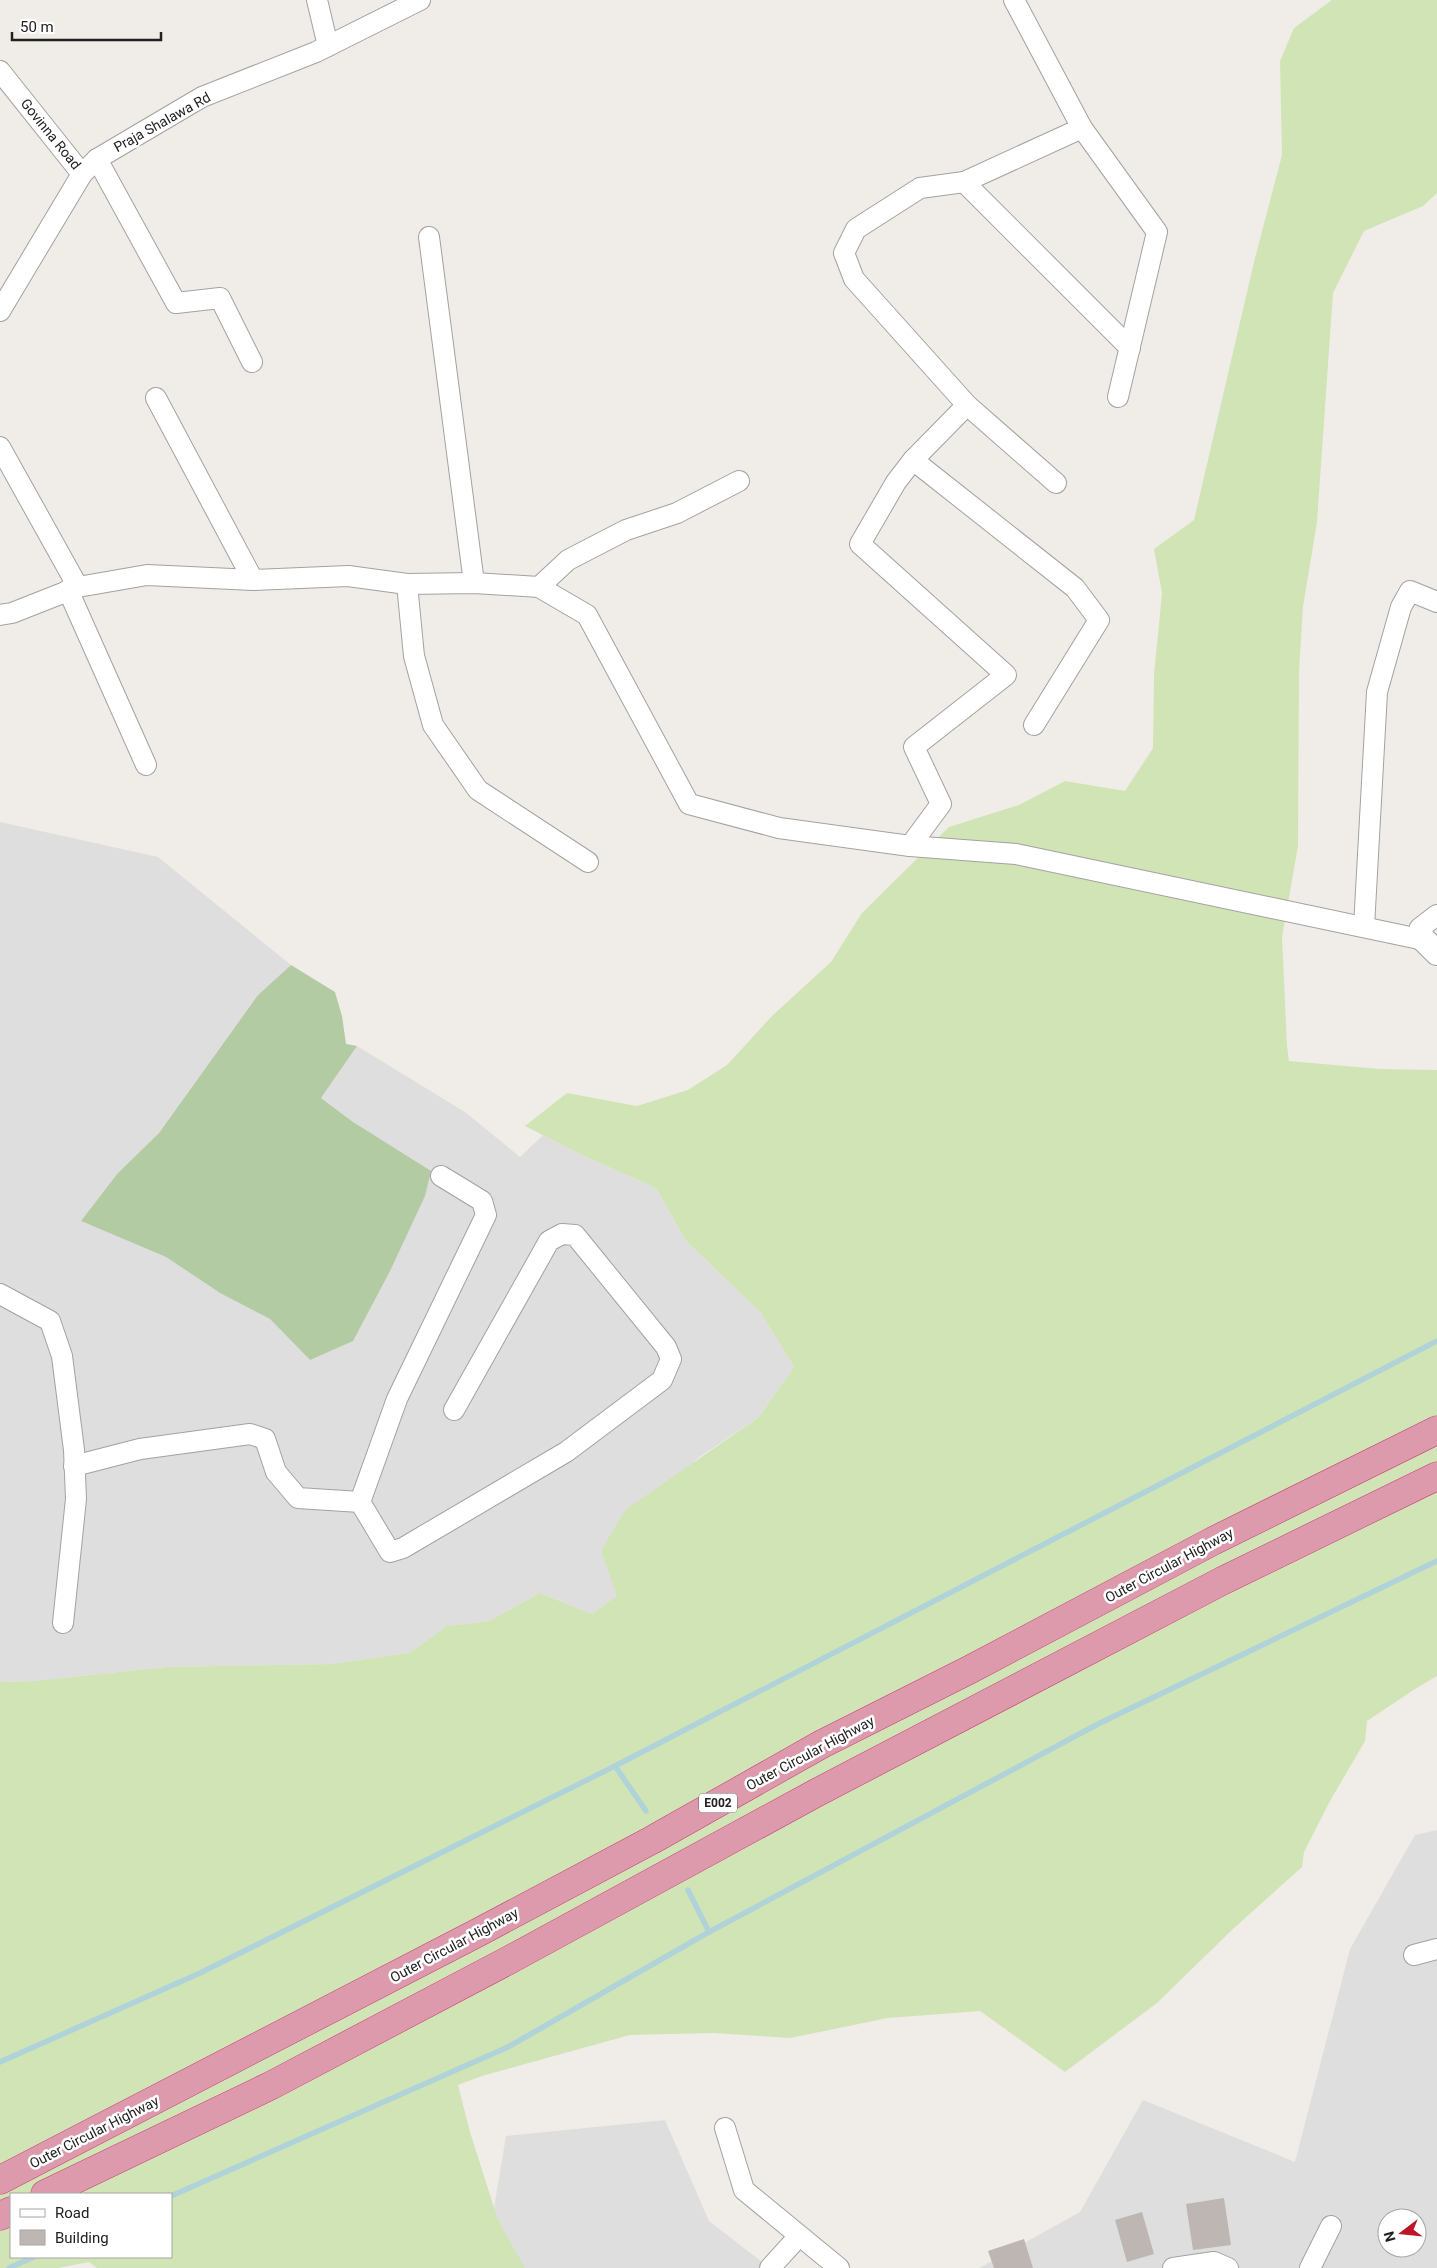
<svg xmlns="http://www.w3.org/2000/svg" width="1437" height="2268" font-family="Roboto,sans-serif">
<rect width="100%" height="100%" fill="#f0ede9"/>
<g fill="#dfdede" fill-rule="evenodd">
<path d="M 0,822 L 158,857 L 291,965 L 258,995 L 159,1133 L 117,1174 L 81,1221 L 166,1257 L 220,1293 L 270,1319 L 310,1360 L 353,1122 L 321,1098 L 357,1046 L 465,1112 L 520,1157 L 543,1135 L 586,1157 L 656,1188 L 686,1241 L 761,1313 L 794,1367 L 759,1417 L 698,1458 L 601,1551 L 618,1596 L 592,1614 L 540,1593 L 489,1621 L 447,1626 L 409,1653 L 331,1664 L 166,1667 L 34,1681 L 0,1682 Z"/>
<path d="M 1437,1830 L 1437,2268 L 979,2268 L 1080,2212 L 1143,2100 L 1295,2162 L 1350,1949 L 1415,1835 ZM 1387,2218 L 1417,2218 L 1417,2248 L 1387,2248 Z"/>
<path d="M 665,2120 L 709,2221 L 770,2268 L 484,2268 L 506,2136 Z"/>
</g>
<path fill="#d1e4b5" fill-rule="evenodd" d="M 1332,0 L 1437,0 L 1437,193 L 1423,206 L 1364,231 L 1333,293 L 1317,522 L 1303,607 L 1299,671 L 1298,846 L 1282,937 L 1287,1045 L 1289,1061 L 1380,1069 L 1437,1070 L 1437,1676 L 1415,1689 L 1367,1721 L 1365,1741 L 1330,1801 L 1304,1852 L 1302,1867 L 1234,1928 L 1157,2003 L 1065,2072 L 980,2011 L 888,2018 L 790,2038 L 713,2033 L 630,2035 L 482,2076 L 458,2085 L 470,2132 L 498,2220 L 525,2268 L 97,2268 L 89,2262 L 58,2268 L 0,2268 L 0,1682 L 34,1681 L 166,1667 L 331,1664 L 409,1653 L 447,1626 L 489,1621 L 540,1593 L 592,1614 L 617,1596 L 601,1551 L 625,1510 L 759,1417 L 794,1367 L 761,1313 L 686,1241 L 656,1188 L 586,1157 L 525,1126 L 567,1093 L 637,1106 L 688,1090 L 727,1065 L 773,1015 L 831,962 L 862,913 L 949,827 L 1019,805 L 1065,781 L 1125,791 L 1153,748 L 1154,675 L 1162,593 L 1154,549 L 1194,520 L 1254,262 L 1282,155 L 1280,61 L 1294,28 ZM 11,2194 L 171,2194 L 171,2257 L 11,2257 Z"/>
<path fill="#b2cba3" d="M 291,965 L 335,992 L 342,1016 L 346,1044 L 357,1046 L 321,1098 L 353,1122 L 431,1171 L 425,1196 L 390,1271 L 353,1341 L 310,1360 L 270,1319 L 220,1293 L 166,1257 L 81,1221 L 117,1174 L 159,1133 L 258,995 Z"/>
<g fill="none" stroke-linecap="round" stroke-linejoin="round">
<g stroke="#afd3d9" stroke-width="5.5">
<path d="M 615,1766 L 646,1811"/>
<path d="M 688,1890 L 709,1932"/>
<path d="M 0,2062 L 200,1973 L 615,1766 L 1437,1341"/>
<path d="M 171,2196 L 508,2047 L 709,1932 L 1098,1724 L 1437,1561"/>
<path d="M 9,2268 L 34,2257"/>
</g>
</g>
<g fill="#beb6b2">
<path d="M 1224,2198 L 1231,2245 L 1193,2250 L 1186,2204 Z"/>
<path d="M 1142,2212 L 1154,2254 L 1127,2262 L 1115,2220 Z"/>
<path d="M 1024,2239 L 1033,2268 L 994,2268 L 988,2251 Z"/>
</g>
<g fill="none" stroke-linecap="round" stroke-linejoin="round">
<defs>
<g id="minor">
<path d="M 317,0 L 328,46"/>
<path d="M 1014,0 L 1082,128 L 1157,232 L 1118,397"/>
<path d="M 0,71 L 82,174"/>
<path d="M 97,159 L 176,303 L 220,298 L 252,362"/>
<path d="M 964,182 L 1130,348"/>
<path d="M 429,237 L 474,583"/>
<path d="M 0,311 L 82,174 L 97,159 L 202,97 L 316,52 L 420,0"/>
<path d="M 156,398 L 253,580"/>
<path d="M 0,447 L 78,587"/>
<path d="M 913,460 L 1075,588 L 1099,620 L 1034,725"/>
<path d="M 1056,483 L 967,405 L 854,279 L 844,253 L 856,229 L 920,188 L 964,182 L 1082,128"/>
<path d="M 407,584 L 414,656 L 433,725 L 478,790 L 588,862"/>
<path d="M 539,587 L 568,560 L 626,530 L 677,513 L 739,481"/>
<path d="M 68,590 L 146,765"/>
<path d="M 0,615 L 12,613 L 78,587 L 147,575 L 253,580 L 348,576 L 407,584 L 474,583 L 539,587 L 587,615 L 689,804 L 779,828 L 910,846 L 1016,854 L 1424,940"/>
<path d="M 910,846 L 941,804 L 914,747 L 1006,675 L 860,544 L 896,482 L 913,460 L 967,405"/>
<path d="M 1364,927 L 1377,692 L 1401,607 L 1410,591 L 1437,602"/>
<path d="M 1424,940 L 1420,928 L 1437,915"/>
<path d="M 0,1294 L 50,1321 L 62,1356 L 74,1450 L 76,1499 L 63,1623"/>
<path d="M 74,1466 L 140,1449 L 250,1434 L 265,1439 L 276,1472 L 298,1498 L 360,1502 L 390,1552 L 403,1548 L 566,1452 L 662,1380 L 671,1359 L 666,1347 L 575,1235 L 562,1234 L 549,1241 L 454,1410"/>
<path d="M 360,1502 L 397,1399 L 486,1215 L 482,1201 L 441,1176"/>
<path d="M 1414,1955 L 1437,1949"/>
<path d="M 725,2128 L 744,2190 L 839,2268"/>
<path d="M 770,2268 L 799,2236"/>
<path d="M 1173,2268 L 1214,2262 L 1228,2268"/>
<path d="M 1310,2268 L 1331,2226"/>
</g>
<path id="tertiary" d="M 1424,940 L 1437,953"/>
<g id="motorway">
<path d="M 0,2180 L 479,1932 L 652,1840 L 822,1744 L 969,1670 L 1213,1541 L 1437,1430"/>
<path d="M 45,2194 L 270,2086 L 511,1959 L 816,1793 L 1222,1581 L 1437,1476"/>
<path d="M 0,2216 L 11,2211"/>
</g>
</defs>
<use href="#minor" stroke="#a2a2a2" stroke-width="22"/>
<use href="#tertiary" stroke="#a2a2a2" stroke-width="26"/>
<use href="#motorway" stroke="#c83c79" stroke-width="29"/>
<use href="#minor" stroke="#fff" stroke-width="20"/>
<use href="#tertiary" stroke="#fff" stroke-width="24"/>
<use href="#motorway" stroke="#de9aad" stroke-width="28"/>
</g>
<g text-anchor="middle" stroke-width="5" stroke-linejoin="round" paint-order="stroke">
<rect fill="#fff" stroke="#646464" stroke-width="1" x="699" y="1793.5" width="38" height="19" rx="4"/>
<g font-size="12" font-weight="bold" fill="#212121">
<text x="718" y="1807">E002</text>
</g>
<g font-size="14" fill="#212121" stroke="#fff">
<text transform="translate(162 122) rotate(-29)" y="5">Praja Shalawa Rd</text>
<text transform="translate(51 134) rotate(51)" y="5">Govinna Road</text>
<text transform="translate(1169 1565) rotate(-28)" y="5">Outer Circular Highway</text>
<text transform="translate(810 1753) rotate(-28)" y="5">Outer Circular Highway</text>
<text transform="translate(454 1945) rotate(-28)" y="5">Outer Circular Highway</text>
<text transform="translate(94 2132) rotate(-27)" y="5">Outer Circular Highway</text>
</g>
</g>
<rect x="10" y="2193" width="162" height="65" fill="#ffffff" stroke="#a6a6a6"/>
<rect x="20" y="2209" width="25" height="8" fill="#ffffff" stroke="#a6a6a6"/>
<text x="55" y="2218" font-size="15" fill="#212121">Road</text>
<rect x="20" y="2230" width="25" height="15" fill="#beb6b2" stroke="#a6a6a6"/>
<text x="55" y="2243" font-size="15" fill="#212121">Building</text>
<g transform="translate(1402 2233) rotate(254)"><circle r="24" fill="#ffffff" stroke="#a6a6a6"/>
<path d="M0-4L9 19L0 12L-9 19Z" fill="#bb1726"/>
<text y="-8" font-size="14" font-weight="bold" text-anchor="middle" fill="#212121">N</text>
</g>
<path d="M12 32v8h149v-8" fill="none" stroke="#212121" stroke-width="2.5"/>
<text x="20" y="32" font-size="15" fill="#212121" stroke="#ffffff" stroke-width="4" paint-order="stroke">50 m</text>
</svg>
